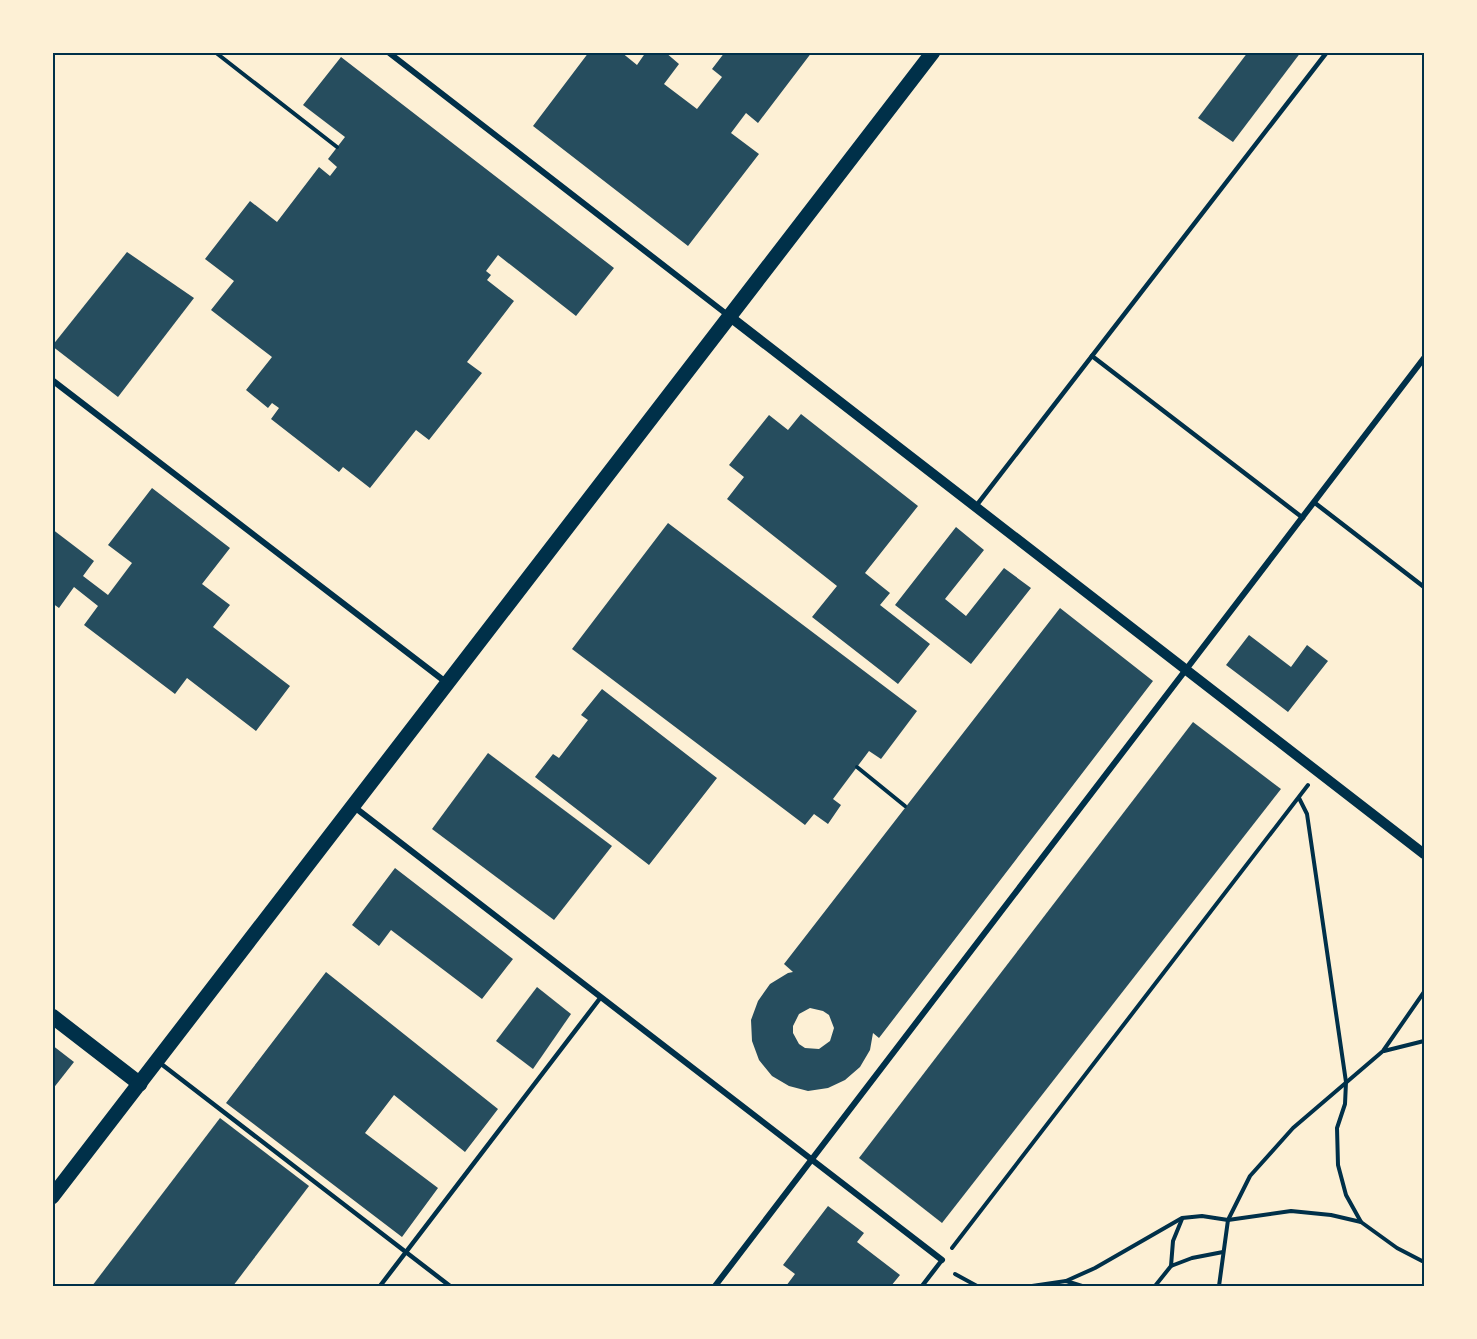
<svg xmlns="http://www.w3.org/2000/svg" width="1477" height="1339" font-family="Signika,sans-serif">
<rect width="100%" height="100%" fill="#fdf0d5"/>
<g fill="#264d5e" fill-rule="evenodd">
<path d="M 589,52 L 621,52 L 637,65 L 646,52 L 665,52 L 679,64 L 664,84 L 697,109 L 722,77 L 712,69 L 725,52 L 812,52 L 758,123 L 746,113 L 731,133 L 759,154 L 688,246 L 533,126 Z"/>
<path d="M 1248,52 L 1301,52 L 1233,142 L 1198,118 Z"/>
<path d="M 341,57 L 614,268 L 576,316 L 498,255 L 486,271 L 491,275 L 487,280 L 514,301 L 467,362 L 482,373 L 429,440 L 416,430 L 370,488 L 343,467 L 339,472 L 271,419 L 279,408 L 272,403 L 268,408 L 246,390 L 272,357 L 211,310 L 234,281 L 205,259 L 250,201 L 277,222 L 319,167 L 330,176 L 337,167 L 328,159 L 345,137 L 303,105 Z"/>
<path d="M 127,252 L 194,298 L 118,397 L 52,346 Z"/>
<path d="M 801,414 L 918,506 L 865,573 L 890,593 L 880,605 L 930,644 L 898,684 L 812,617 L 837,586 L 727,499 L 744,477 L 729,465 L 769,415 L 788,430 Z"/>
<path d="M 152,488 L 230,548 L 202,584 L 230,605 L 213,627 L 290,686 L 256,731 L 187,678 L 175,694 L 84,625 L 98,606 L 74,587 L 59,608 L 52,603 L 52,529 L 94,561 L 83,576 L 108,595 L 132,563 L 108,545 Z"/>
<path d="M 668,523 L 917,711 L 881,759 L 869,751 L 833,799 L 841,805 L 828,824 L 814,814 L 805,825 L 572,649 Z"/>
<path d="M 956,527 L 984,550 L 945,599 L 966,616 L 1004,568 L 1031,588 L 971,664 L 895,605 Z"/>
<path d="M 1060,608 L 1153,681 L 879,1038 L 873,1033 L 870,1050 L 860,1067 L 845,1080 L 828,1088 L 808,1091 L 789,1086 L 772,1076 L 759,1060 L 752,1041 L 751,1020 L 758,1001 L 770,984 L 788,973 L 793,972 L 784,964 ZM 810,1008 L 823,1011 L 829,1015 L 834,1028 L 830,1041 L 819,1049 L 805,1048 L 799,1044 L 793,1033 L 793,1026 L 799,1014 Z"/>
<path d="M 1249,635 L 1291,667 L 1307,645 L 1328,661 L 1288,712 L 1226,665 Z"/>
<path d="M 602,689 L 717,778 L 649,865 L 535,777 L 553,754 L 559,758 L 588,720 L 581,715 Z"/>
<path d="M 1193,722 L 1281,789 L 942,1223 L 859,1158 Z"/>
<path d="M 488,753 L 612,846 L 554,920 L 432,829 Z"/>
<path d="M 395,868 L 513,959 L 482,999 L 391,930 L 379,946 L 352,925 Z"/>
<path d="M 326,972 L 498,1109 L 465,1152 L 394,1095 L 365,1133 L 438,1188 L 402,1237 L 226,1103 Z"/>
<path d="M 537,987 L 571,1014 L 533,1069 L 496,1041 Z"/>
<path d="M 52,1045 L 74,1062 L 52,1090 Z"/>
<path d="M 220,1118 L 309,1186 L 233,1286 L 92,1286 Z"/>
<path d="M 828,1206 L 864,1233 L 857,1242 L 900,1275 L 891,1286 L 786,1286 L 795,1274 L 783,1265 Z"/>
</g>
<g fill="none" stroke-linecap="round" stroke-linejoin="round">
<g stroke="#003049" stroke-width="4">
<path d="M 215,52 L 337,147"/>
<path d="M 857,767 L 905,806"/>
<path d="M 1299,798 L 1307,814 L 1346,1082 L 1345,1104 L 1337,1128 L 1338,1165 L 1346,1195 L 1361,1222"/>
<path d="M 1384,1051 L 1424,1041"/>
<path d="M 1182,1219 L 1173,1241 L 1171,1266 L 1192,1258 L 1223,1252"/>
<path d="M 952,1248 L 1308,785"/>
<path d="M 955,1274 L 977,1286"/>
<path d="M 1066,1281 L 1095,1268 L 1182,1218 L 1202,1216 L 1228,1220 L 1291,1211 L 1331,1215 L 1361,1222 L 1397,1248 L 1424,1262"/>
<path d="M 1032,1286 L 1066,1281 L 1082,1286"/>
<path d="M 1155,1286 L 1171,1266"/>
<path d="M 1219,1286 L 1228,1220 L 1250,1176 L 1293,1128 L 1383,1051 L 1424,992"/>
</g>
<g stroke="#003049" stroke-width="4.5">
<path d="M 1092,356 L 1303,518"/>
<path d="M 1315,503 L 1424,587"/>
<path d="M 976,506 L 1327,52"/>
<path d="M 160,1063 L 450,1286"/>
<path d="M 380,1286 L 601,997"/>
<path d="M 922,1286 L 942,1260"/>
</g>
<g stroke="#003049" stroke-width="6">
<path d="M 388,52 L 729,316"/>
<path d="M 52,380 L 447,683"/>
<path d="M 353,806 L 942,1260"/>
<path d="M 715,1286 L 1424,358"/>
</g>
<path stroke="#003049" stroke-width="10" d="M 729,316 L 1424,854"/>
<g stroke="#003049" stroke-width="15">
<path d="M 52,1016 L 140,1084"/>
<path d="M 52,1197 L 933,52"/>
</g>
</g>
<rect width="1477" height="1339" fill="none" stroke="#fdf0d5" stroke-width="108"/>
<rect x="54" y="54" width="1369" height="1231" fill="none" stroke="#003049" stroke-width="2"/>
</svg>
